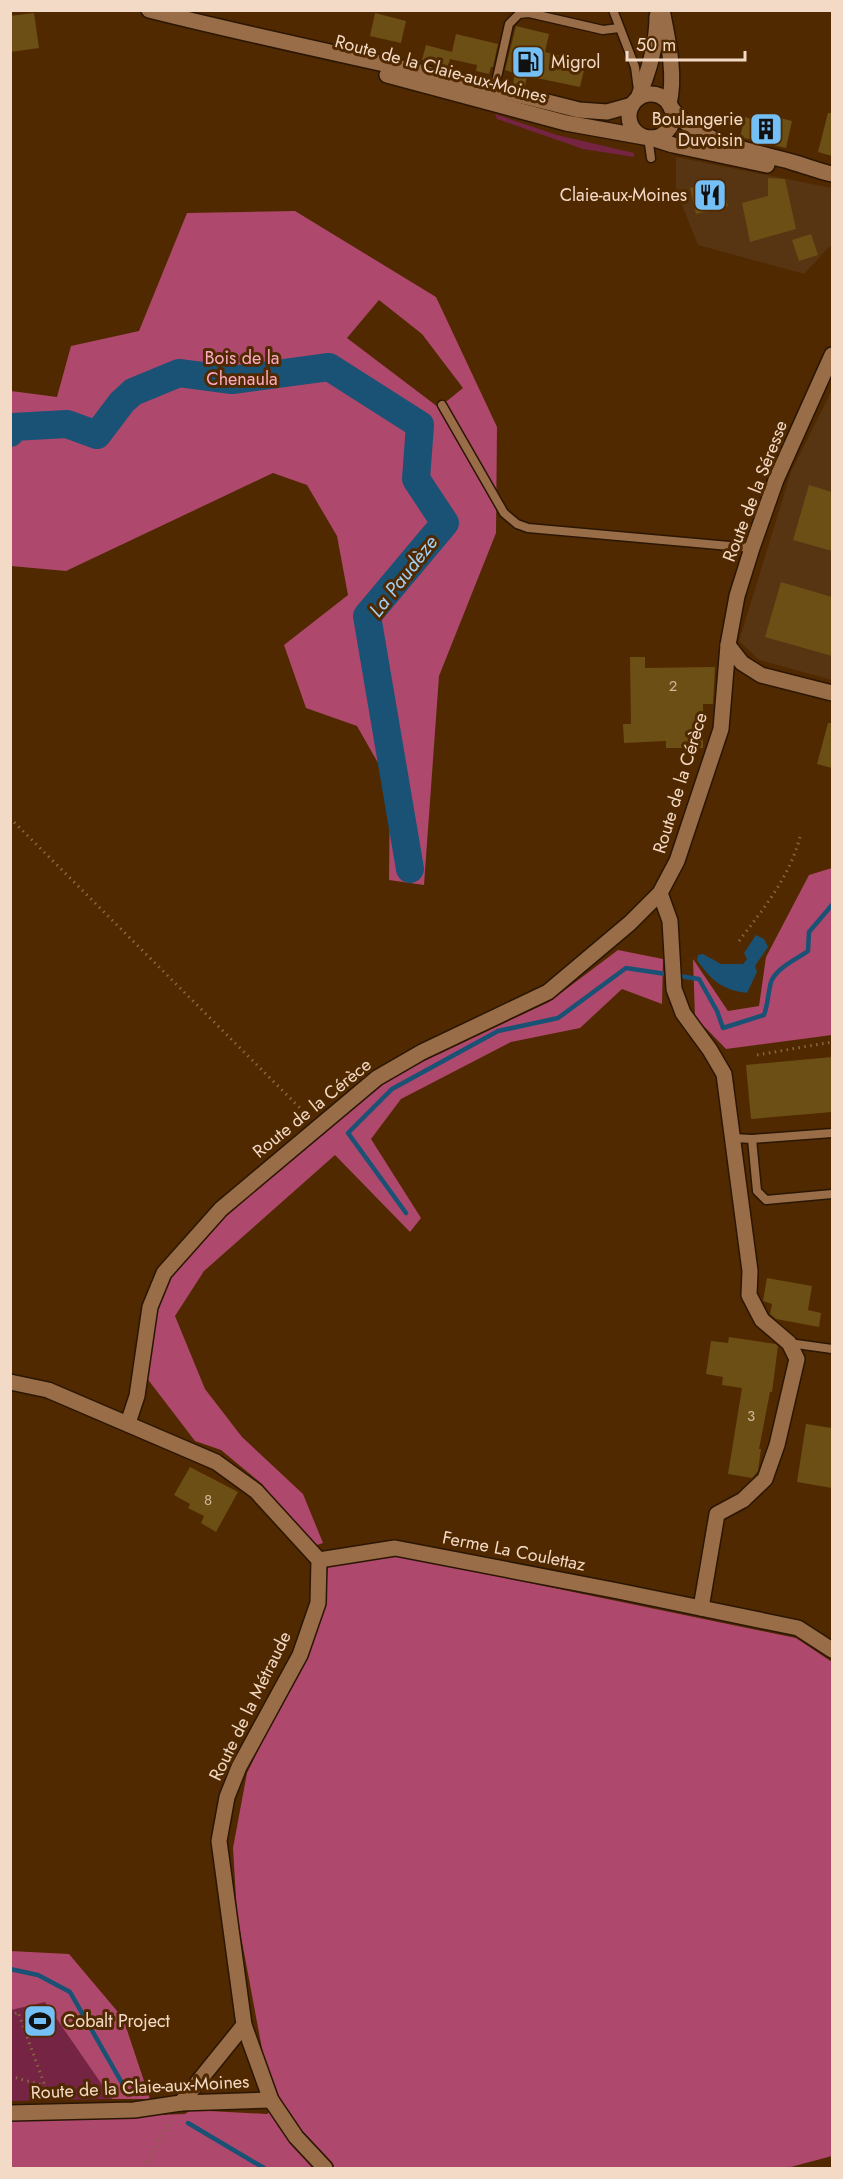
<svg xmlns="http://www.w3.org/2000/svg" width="843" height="2179" font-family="Jost,sans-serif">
<rect width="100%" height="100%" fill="#502900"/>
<g fill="#573412">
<path d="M 676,157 L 832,188 L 832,247 L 829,247 L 804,274 L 698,245 L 676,190 Z"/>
<path d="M 832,390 L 832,680 L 759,660 L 739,641 L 791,472 Z"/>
</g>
<g fill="#752543">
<path d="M 495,114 L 557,135 L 634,153 L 634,157 L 583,149 L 497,119 Z"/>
<path d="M 10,1978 L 54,1998 L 86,2043 L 112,2099 L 11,2101 Z"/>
</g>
<g fill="#ae486c" fill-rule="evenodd">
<path d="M 295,211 L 436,297 L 497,427 L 496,533 L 439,676 L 424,885 L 389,880 L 390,784 L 357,726 L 306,708 L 284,645 L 348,595 L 337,536 L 307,485 L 273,473 L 66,571 L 11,566 L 11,391 L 57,397 L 71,346 L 139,331 L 187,213 ZM 379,300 L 422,334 L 463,388 L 442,405 L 438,407 L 347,338 Z"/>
<path d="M 832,868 L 832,1035 L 726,1049 L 695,1017 L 693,959 L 728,1011 L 759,1006 L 766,957 L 809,875 Z"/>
<path d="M 618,950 L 663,959 L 662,1004 L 622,989 L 580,1028 L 511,1042 L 401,1099 L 371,1139 L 421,1218 L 410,1232 L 335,1155 L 204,1271 L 175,1316 L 205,1389 L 242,1437 L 303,1494 L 323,1543 L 314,1546 L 262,1484 L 221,1450 L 195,1441 L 146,1377 L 156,1311 L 168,1279 L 224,1217 L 331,1123 L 380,1086 L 422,1062 L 549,1002 Z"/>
<path d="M 394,1555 L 796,1638 L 832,1662 L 832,2156 L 787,2168 L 11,2168 L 10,2120 L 185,2114 L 191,2110 L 267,2114 L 281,2102 L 263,2054 L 237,1915 L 233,1848 L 247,1773 L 305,1655 L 324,1605 L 328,1566 Z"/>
<path d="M 10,1951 L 69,1954 L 123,2018 L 150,2099 L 112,2099 L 45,2002 L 11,2010 Z"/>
</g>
<path fill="#195275" d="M 756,935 L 764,939 L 768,947 L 755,966 L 757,972 L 747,993 C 722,990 711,980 697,960 L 698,955 L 703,954 L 721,964 L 743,964 L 747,959 L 744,953 Z"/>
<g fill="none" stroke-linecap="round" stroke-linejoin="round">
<g stroke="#195275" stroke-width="4.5">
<path d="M 406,1213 L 348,1133 L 392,1089 L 498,1031 L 558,1018 L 626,968 L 699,979 L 717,1011 L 723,1028 L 764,1015 C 768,1004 768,993 771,982 C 776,968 797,959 808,951 L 809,932 L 832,905"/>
<path d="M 10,1969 L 38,1975 L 70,1992 L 126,2090"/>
<path d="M 188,2123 L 264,2168"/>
</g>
<path stroke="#195275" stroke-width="28" d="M 10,433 L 13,427 L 67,424 L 97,435 L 122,402 L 133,392 L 179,373 L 232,380 L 329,367 L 420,425 L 416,479 L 445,523 L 367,616 L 410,869"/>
</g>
<g fill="#6c4f15">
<path d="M 34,13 L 39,48 L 10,52 L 10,16 Z"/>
<path d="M 375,13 L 406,21 L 401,43 L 370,36 Z"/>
<path d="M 516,26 L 549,34 L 545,52 L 586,62 L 580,87 L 527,76 L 525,86 L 513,84 L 515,73 L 505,70 Z"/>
<path d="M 456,34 L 498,44 L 493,67 L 491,67 L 489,74 L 476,71 L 477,65 L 450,59 L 448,67 L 422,60 L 426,45 L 452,52 Z"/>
<path d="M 828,113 L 832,113 L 832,156 L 818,152 Z"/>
<path d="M 764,114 L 792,121 L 786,148 L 740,137 L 745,117 L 762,122 Z"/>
<path d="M 768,178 L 785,179 L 796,229 L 750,242 L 742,203 L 768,196 Z"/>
<path d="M 722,181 L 728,206 L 696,214 L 690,188 Z"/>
<path d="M 811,234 L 818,255 L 799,261 L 792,240 Z"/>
<path d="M 809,485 L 832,492 L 832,551 L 793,540 Z"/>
<path d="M 781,582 L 832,597 L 832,656 L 765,637 Z"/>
<path d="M 630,657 L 645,657 L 645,668 L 715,667 L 713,704 L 703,704 L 703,748 L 666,748 L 666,741 L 624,743 L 623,724 L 631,724 Z"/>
<path d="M 828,723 L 832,723 L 832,768 L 817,764 Z"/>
<path d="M 832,1057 L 832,1112 L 751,1119 L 746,1065 Z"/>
<path d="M 767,1278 L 812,1286 L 808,1310 L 821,1313 L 819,1327 L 776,1319 L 770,1314 L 772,1304 L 763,1301 Z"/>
<path d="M 729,1337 L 775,1344 L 778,1346 L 772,1392 L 770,1392 L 759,1449 L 761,1449 L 758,1471 L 752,1478 L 728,1474 L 742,1388 L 722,1385 L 723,1377 L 706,1374 L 711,1341 L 728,1343 Z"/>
<path d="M 806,1424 L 832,1428 L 832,1488 L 797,1482 Z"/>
<path d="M 190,1467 L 238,1492 L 216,1532 L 201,1523 L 204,1516 L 188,1508 L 190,1504 L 174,1495 Z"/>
</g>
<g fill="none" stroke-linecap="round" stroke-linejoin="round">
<defs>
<g id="service">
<path d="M 613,10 L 635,67 L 638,90"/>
<path d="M 494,91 L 509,24 L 519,14 L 529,13 L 603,30 L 619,28"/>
<path d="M 648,137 L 651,158"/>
<path d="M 442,405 L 504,513 L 517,524 L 528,528 L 752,548"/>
<path d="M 733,1138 L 752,1139 L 832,1133"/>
<path d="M 752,1139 L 757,1191 L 766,1200 L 832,1194"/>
<path d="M 789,1343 L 832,1349"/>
</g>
<g id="minor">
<path d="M 728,645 L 742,663 L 761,675 L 832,693"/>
<path d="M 660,893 L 670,921 L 674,989 L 683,1013 L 710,1050 L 724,1074 L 750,1271 L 749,1295 L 762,1320 L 789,1343 L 797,1359 L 777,1445 L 765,1479 L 743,1500 L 717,1514 L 701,1608"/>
<path d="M 10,1382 L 48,1390 L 216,1462 L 256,1491 L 319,1560 L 318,1603 L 300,1655 L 239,1767 L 227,1797 L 219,1841 L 244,2025 L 181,2103"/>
<path d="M 128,1423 L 137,1396 L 150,1307 L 164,1273 L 221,1209 L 377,1078 L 422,1052 L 548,992 L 630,923 L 660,893 L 677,861 L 721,729 L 728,645 L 737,596 L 752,548 L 776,480 L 832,355"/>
<path d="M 319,1560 L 395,1548 L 618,1591 L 798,1628 L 832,1650"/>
<path d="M 244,2025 L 271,2100 L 296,2137 L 325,2168"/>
<path d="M 10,2113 L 134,2110 L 181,2103 L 271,2100"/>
</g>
<g id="secondary">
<path d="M 149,10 C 292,46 437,73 579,110 L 607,112 L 632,105"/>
<path d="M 662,10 C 668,40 676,75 669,104"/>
<path d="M 387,75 L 566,123 L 644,137"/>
<circle cx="651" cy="116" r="22"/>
<path d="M 638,98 C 649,71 657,45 657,16"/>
<path d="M 671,108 C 701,145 750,150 792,162 C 806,166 819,171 832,174"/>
<path d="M 651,138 L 673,145 L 767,165"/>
</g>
</defs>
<use href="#service" stroke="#2b1604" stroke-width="11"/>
<use href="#minor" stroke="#2b1604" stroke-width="18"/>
<use href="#secondary" stroke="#2b1604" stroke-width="18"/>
<g stroke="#864" stroke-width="3" stroke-dasharray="1.5 4.5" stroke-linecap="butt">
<path d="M 10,818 L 309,1117"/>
<path d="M 739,941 C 764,908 789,878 800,837"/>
<path d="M 757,1055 L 832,1042"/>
<path d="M 10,2017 L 18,2012 L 45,2086"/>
<path d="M 10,2076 L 45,2086"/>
<path d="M 144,2168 L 171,2120"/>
</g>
<use href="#service" stroke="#986d47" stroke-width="8"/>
<use href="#minor" stroke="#986d47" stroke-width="15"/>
<use href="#secondary" stroke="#986d47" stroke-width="15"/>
</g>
<defs>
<symbol id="fuel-square" viewBox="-11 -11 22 22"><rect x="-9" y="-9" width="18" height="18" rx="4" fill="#74c0f6" stroke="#502900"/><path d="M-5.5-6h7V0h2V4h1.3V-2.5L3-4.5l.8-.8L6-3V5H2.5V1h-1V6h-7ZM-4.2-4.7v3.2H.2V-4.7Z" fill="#111"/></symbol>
<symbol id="building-square" viewBox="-11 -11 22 22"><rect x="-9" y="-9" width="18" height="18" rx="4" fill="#74c0f6" stroke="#502900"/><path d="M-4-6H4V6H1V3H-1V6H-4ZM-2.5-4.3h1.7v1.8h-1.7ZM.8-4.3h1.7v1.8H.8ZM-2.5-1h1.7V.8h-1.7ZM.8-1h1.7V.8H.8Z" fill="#111"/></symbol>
<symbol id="restaurant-square" viewBox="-11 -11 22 22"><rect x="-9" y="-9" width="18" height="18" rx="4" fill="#74c0f6" stroke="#502900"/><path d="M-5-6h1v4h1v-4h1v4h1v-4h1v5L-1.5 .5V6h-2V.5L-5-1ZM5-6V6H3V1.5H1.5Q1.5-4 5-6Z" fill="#111"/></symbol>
<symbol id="stadium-square" viewBox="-11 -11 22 22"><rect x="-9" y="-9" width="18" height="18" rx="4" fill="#74c0f6" stroke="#502900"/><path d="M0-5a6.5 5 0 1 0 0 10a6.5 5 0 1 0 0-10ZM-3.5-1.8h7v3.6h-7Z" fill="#111"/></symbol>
</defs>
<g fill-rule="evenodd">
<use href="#fuel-square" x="509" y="43" width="38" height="38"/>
<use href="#building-square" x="747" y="110" width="38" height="38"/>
<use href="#restaurant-square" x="691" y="176" width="38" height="38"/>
<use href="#stadium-square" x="21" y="2002" width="38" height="38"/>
</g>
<g text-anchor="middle" stroke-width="6" stroke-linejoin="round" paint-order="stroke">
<g font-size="15" fill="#d1b79a">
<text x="673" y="691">2</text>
<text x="751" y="1421">3</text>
<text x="208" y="1505">8</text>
</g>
<g font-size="18" fill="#f3dac6" stroke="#502900" text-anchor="start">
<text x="551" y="68">Migrol</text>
<text x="743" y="125" text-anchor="end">Boulangerie<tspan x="743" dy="21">Duvoisin</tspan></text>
<text x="687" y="201" text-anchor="end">Claie-aux-Moines</text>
<text x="63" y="2027">Cobalt Project</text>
</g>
<g font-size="18" fill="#f3dac6" stroke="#502900">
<text transform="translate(441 69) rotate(15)" y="6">Route de la Claie-aux-Moines</text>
<text transform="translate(755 491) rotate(-69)" y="6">Route de la Séresse</text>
<text transform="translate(680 783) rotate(-73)" y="6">Route de la Cérèce</text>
<text transform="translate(312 1108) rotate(-39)" y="6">Route de la Cérèce</text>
<text transform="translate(514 1551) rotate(11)" y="6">Ferme La Coulettaz</text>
<text transform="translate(250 1706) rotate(-64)" y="6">Route de la Métraude</text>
<text transform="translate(140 2087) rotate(-3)" y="6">Route de la Claie-aux-Moines</text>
</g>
<g font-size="18" fill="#fcaac2" stroke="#502900">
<text x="242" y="364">Bois de la<tspan x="242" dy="21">Chenaula</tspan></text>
</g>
<g font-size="20" font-style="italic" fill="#a1cef0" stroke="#502900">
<text transform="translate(403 576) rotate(-52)" y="7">La Paudèze</text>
</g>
</g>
<rect width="843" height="2179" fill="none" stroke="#f3dac6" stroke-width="24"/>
<path d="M627 51v9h118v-9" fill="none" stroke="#f3dac6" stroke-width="3"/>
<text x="636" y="51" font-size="18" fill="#f3dac6" stroke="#502900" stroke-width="4.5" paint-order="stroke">50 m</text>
</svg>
